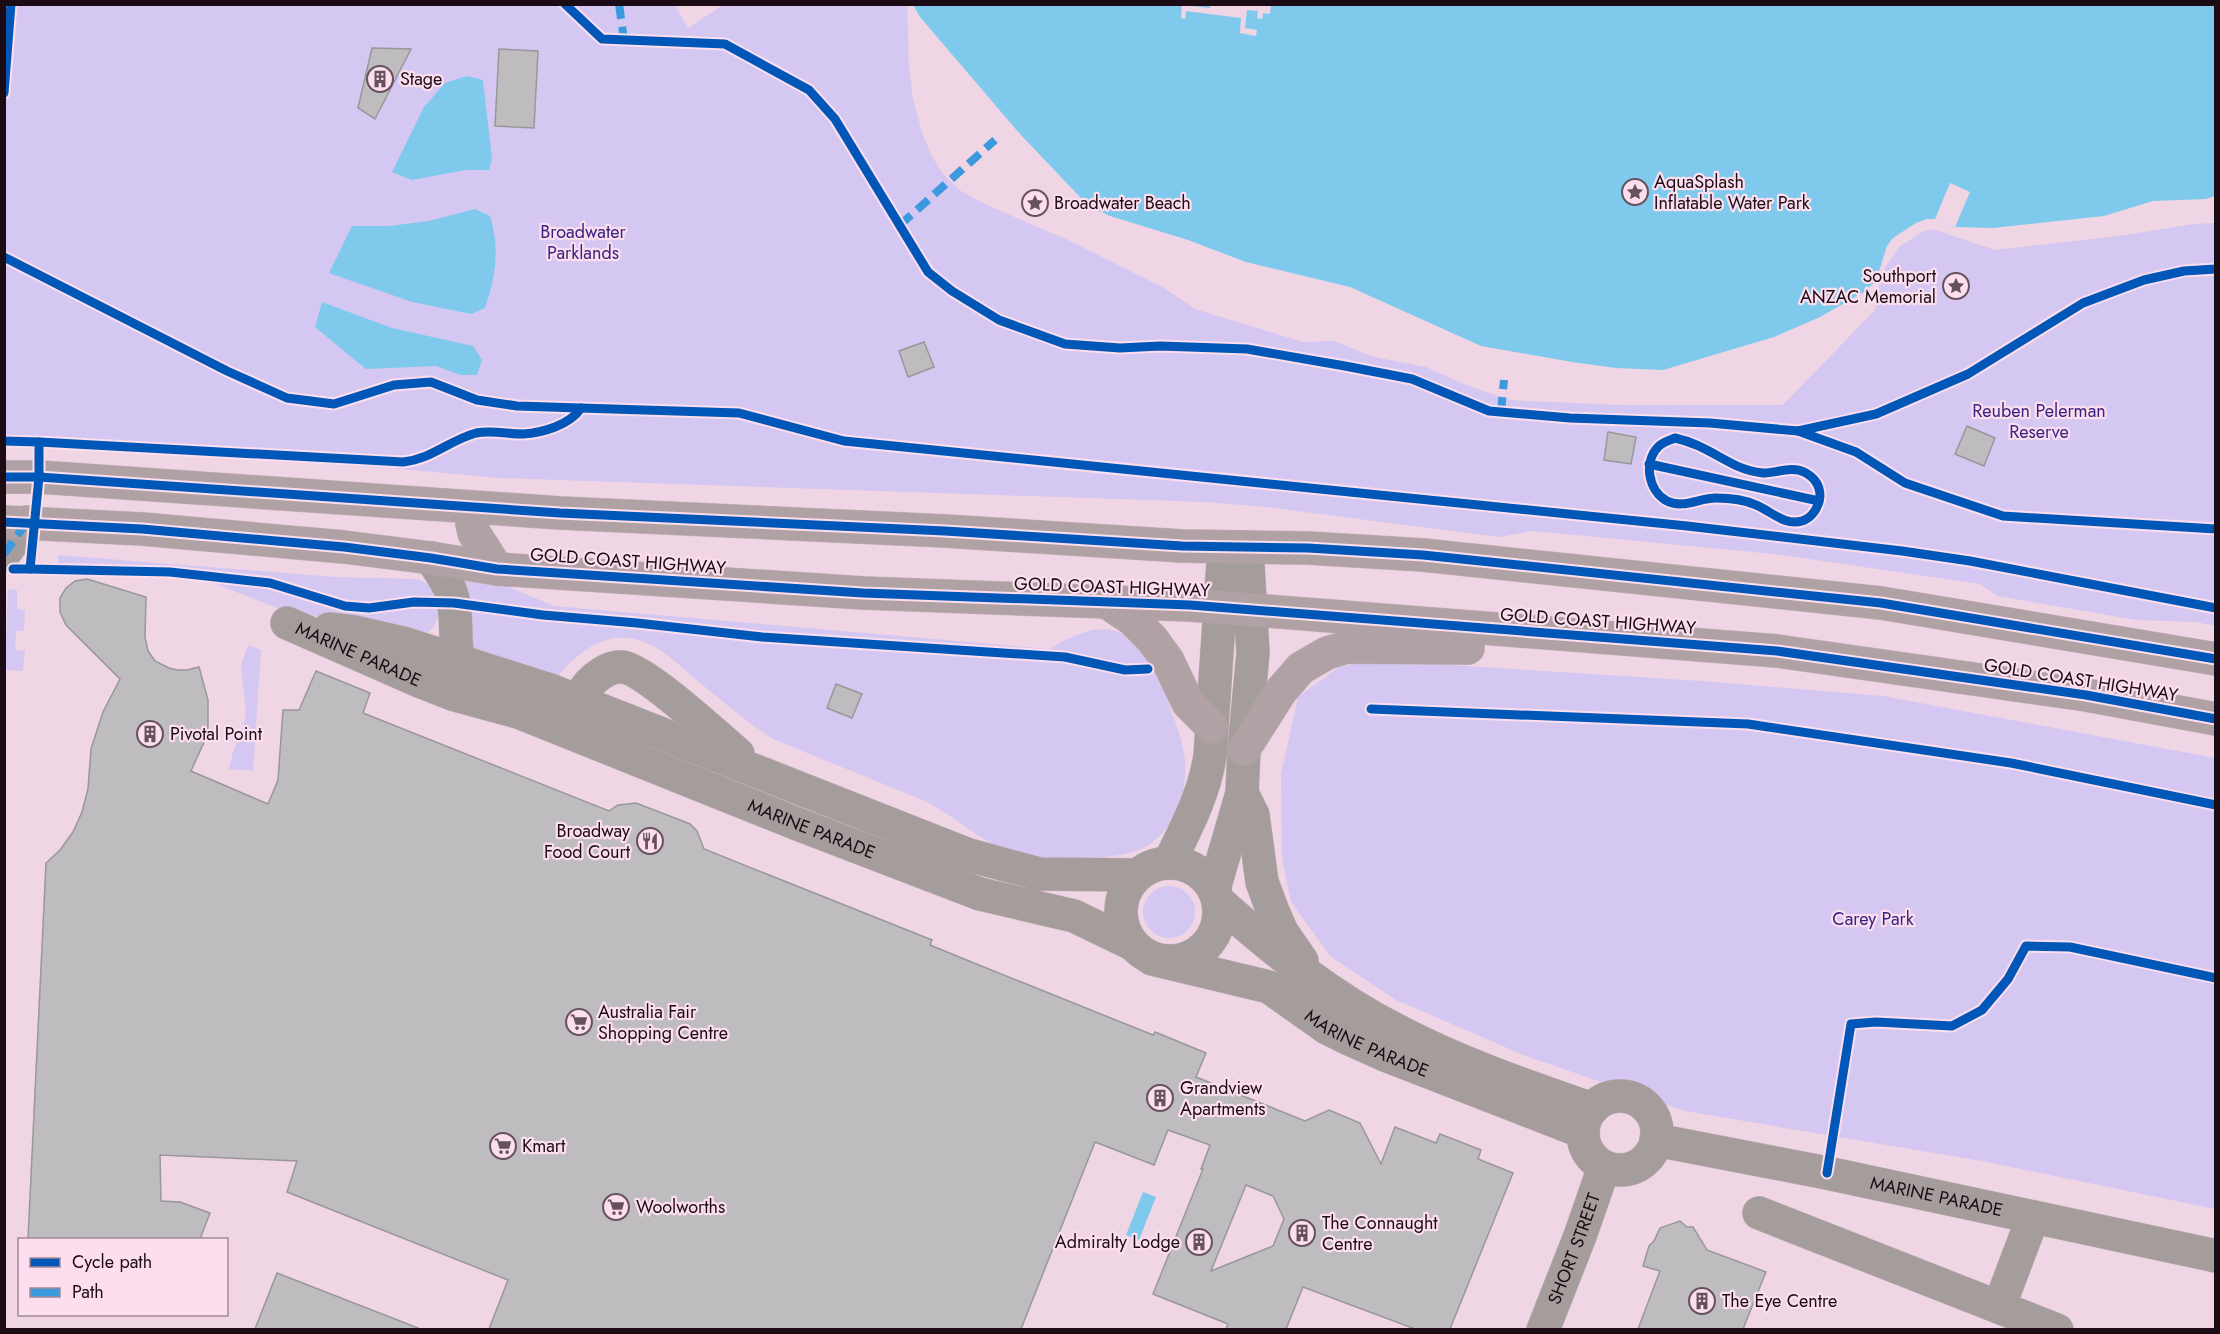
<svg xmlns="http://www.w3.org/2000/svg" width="2220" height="1334" font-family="Jost,sans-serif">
<rect width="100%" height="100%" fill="#f0d5e4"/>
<g fill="#d4c7f2">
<path d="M 674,4 L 688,28 L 723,5 L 907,5 L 909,67 L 913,99 L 922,132 L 931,155 L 944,175 L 961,191 L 987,205 L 1068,240 L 1164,288 L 1195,309 L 1303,342 L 1334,341 L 1374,357 L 1426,367 L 1466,385 L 1510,400 L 1619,405 L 1783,405 L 1875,310 L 1878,287 L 1886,266 L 1899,247 L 1922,232 L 1933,229 L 1995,250 L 2119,236 L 2194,224 L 2215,223 L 2215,626 L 2196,622 L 2137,620 L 1997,596 L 1980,584 L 1774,554 L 1533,531 L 1499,537 L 1266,507 L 1205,502 L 498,478 L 412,470 L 62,447 L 5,447 L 4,5 Z"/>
<path d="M 58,555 L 336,577 L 417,579 L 431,585 L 438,597 L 440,612 L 434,626 L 426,634 L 412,637 L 277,608 L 216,584 L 109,564 L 58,563 Z"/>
<path d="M 477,579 L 499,583 L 554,606 L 1049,649 C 1069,638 1094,623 1118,632 C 1147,642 1157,673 1167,699 C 1174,719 1183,740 1185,760 C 1188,794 1174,834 1141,849 C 1127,855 1111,856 1096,858 C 1067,861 1035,861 1006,852 C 999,849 993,844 986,840 C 965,828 947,812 925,801 L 773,739 C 745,721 719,698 693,677 C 680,666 667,653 653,646 C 613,625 582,648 557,677 L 470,653 L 472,612 L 463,581 Z"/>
<path d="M 8,589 L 17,590 L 17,609 L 25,610 L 24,631 L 16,631 L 15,650 L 25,651 L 23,671 L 5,670 Z"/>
<path d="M 248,645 L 261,650 L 253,771 L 229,769 L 233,752 L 243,728 L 246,712 L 241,665 Z"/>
<path d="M 1372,660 L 1701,681 L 1883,696 L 2215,758 L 2215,1209 L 1982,1161 L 1685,1111 L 1526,1056 L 1396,1000 L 1331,957 L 1291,902 L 1282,858 L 1281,774 L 1298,697 L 1339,667 Z"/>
<circle cx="1169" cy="912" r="26"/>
</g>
<g fill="#7fcaec">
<path d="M 913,5 L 2215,5 L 2215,196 L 2206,199 L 2153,201 L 2104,216 L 1993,228 L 1955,227 L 1935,219 L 1927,219 L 1916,223 L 1893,238 L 1887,246 L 1876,281 L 1864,292 L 1820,317 L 1774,337 L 1663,370 L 1616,368 L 1572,362 L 1481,346 L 1350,287 L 1246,262 L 1188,240 L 1110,216 L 1095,209 L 1080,197 L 1020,134 L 920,17 Z"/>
<path d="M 467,76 L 483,80 L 492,159 L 489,170 L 465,170 L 412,180 L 392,172 L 424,107 L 445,83 Z"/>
<path d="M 475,209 L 490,216 C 500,249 496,275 485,308 L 471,314 L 412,302 L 329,273 L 352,226 L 389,226 L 429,221 Z"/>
<path d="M 322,302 L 392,328 L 473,346 L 482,360 L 477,375 L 461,375 L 436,366 L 366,369 L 315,327 Z"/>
<path d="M 1143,1192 L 1156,1197 L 1139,1240 L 1126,1235 Z"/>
</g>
<g fill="#f0d5e4">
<path d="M 1182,5 L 1210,8 L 1210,5 L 1271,5 L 1270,14 L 1263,13 L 1262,19 L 1257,18 L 1258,11 L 1247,10 L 1245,28 L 1257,30 L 1256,36 L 1240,33 L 1241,18 L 1186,11 L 1185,19 L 1181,18 Z"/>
<path d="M 1950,183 L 1970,192 L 1955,227 L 1935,219 Z"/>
</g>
<g fill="#bebcbe" stroke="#999799" stroke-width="1.5" fill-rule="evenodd">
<path d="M 372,48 L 411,49 L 375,119 L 358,108 Z"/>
<path d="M 499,49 L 538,51 L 534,128 L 495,126 Z"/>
<path d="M 924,342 L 934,367 L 908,377 L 899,351 Z"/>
<path d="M 1967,426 L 1995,438 L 1984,466 L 1955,454 Z"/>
<path d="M 1608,432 L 1636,437 L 1631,464 L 1604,460 Z"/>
<path d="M 87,579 L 146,597 L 145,637 L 148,651 L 155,661 L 169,668 L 178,670 L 187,670 L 199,667 L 208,700 L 208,727 L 203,739 L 205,740 L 191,771 L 268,804 L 278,780 L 283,710 L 299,710 L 316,671 L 370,693 L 363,713 L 609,811 L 618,805 L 636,803 L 680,820 L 690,824 L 697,831 L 704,849 L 932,940 L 930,945 L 969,961 L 1153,1035 L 1155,1032 L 1206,1053 L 1196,1077 L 1305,1121 L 1329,1110 L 1360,1123 L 1381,1164 L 1395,1127 L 1436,1143 L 1440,1134 L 1481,1150 L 1478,1159 L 1513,1173 L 1450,1329 L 1415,1329 L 1303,1287 L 1286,1329 L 1226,1329 L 1228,1324 L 1153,1294 L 1203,1169 L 1201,1169 L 1210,1145 L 1168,1130 L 1154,1165 L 1095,1142 L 1021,1329 L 489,1329 L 508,1280 L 287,1192 L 297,1161 L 160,1155 L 161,1201 L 180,1202 L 210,1213 L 200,1239 L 28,1239 L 46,863 L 60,850 L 73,832 L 82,812 L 88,789 L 91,749 L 103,712 L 120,679 L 66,625 L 60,612 L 60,598 L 66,588 L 75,581 ZM 1246,1185 L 1273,1196 L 1284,1219 L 1273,1246 L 1211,1271 Z"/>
<path d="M 836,684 L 862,694 L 852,718 L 827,708 Z"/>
<path d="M 1680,1221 L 1687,1227 L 1693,1227 L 1707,1250 L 1766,1272 L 1743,1329 L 1638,1329 L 1660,1271 L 1643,1266 L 1649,1246 L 1654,1241 L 1660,1228 Z"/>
<path d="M 277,1273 L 418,1328 L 418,1329 L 255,1329 Z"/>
</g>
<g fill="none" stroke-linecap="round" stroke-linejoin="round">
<defs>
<g id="minor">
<path d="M 4,554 L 27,522"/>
<path d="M 431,558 C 441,573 452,587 454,605 C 458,629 452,658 466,679"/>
<path id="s1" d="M 287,623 L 419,681 L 452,694 L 518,712 L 800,825 L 980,894 L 1074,916 L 1132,944"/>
<path d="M 329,629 L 355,632 L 403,643 L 553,691 L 969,855 L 1039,874 L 1137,875"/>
<path d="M 582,721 C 579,703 579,692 594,679 C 603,672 611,666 623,667 C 645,670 717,736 738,754"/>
<path d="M 1242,793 L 1253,815 L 1262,882 L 1272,909 L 1282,932 L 1302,961"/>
<circle cx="1170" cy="912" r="49"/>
<path d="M 1169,863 C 1186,828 1204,795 1210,756 L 1224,547"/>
<path d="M 1214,889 L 1242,793 L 1244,749 L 1253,653 L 1247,547"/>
<path d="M 1218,901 C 1273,950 1331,997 1398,1031 C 1459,1063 1526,1086 1592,1109"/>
<path id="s2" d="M 1152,959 L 1269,987 L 1327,1028 L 1349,1039 L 1385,1055 L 1583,1132"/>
<circle cx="1620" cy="1133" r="37"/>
<path id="s3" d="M 1656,1140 L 1827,1173 L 2216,1256"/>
<path d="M 1759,1213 L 2057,1330"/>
<path d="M 1999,1307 L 2033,1217"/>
<path id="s4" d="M 1543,1330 L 1580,1236 L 1604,1167"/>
</g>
<g id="highway">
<path d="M 4,477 L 39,477 L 560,513 L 945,531 L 1182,546 L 1308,548 L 1423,555 L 1881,603 L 2216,659"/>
<path d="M 474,508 L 472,524 L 474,533 L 497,569"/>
<path d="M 4,522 L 142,529 L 344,547 L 431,558 L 497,569 L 863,593 L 1190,605 L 1777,651 L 2086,695 L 2216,719"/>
<path d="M 1108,603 L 1132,619 L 1152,639 L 1168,661 L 1188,703 L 1212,727"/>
<path d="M 1244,749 L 1281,691 L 1301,668 L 1327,653 L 1347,647 L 1468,648"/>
</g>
</defs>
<use href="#minor" stroke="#c7b3be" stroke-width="34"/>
<use href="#highway" stroke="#c7b3be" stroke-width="34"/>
<use href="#minor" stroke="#a49d9c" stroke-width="33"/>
<use href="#highway" stroke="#b0a2a4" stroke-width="33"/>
<g stroke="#3b99de" stroke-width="8" stroke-dasharray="15 8" stroke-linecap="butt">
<path d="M 619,4 L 624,40"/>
<path d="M 900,225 L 995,140"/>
<path d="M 1501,412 L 1504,380"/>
<path d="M 4,554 L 27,522"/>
</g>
<defs>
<g id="cycleway">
<path d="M 565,4 L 602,39 L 725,44 L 809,90 L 835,119 L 928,272 L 952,291 L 999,320 L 1065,344 L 1120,348 L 1160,346 L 1247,349 L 1345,366 L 1412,379 L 1489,411 L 1570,418 L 1710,423 L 1798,431 L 1856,452 L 1905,483 L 2003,516 L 2216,529"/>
<path d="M 4,93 L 11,4"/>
<path d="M 4,257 L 227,371 L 287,398 L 334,404 L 394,385 L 431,382 L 477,400 L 517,406 L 739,413 L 844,441 L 1687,526 L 1902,551 L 1970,561 L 2216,608"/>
<path d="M 1798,431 L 1876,414 L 1968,374 L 2083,303 L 2144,280 L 2184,271 L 2216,269"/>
<path d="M 1675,438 C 1699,443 1716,456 1737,466 C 1746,470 1754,472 1763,473 C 1776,473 1792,466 1804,472 C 1814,477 1820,484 1820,496 C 1819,507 1812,518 1802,521 C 1784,526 1771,511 1756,505 C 1745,500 1728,498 1716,498 C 1699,498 1683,509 1667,501 C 1648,491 1643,461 1659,446 C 1663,442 1670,440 1675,438 Z"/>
<path d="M 4,441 L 39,442 L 39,477 L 30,569 L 13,569"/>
<path d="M 39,442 L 403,462 C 432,459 450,440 476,433 C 491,430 508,434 523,434 C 542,433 570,425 581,408"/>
<path d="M 1649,464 L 1819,501"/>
<path d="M 4,477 L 39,477 L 560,513 L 945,531 L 1182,546 L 1308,548 L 1423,555 L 1881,603 L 2216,659"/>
<path d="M 4,522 L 142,529 L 344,547 L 431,558 L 497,569 L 863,593 L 1190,605 L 1777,651 L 2086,695 L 2216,719"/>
<path d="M 30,569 L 170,572 L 270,583 L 345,606 L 369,608 L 414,602 L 454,603 L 543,615 L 637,623 L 762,637 L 1065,657 L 1125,670 L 1148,669"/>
<path d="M 1371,709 L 1748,724 L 2011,763 L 2216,805"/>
<path d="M 1827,1173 L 1851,1024 L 1876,1022 L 1952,1026 L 1982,1010 L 2008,979 L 2026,946 L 2070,947 L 2216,978"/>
</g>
</defs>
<use href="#cycleway" stroke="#fcdeee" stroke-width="13"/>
<use href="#cycleway" stroke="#0057b8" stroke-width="9"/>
</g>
<defs>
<symbol id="building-ring" viewBox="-11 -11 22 22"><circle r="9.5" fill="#fcdeee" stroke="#66525d" stroke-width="1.5"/><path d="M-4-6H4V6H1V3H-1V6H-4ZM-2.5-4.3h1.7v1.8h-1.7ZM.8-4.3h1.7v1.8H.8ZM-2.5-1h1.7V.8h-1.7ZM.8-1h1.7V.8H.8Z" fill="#66525d"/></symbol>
<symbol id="sight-ring" viewBox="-11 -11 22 22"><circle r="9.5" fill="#fcdeee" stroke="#66525d" stroke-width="1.5"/><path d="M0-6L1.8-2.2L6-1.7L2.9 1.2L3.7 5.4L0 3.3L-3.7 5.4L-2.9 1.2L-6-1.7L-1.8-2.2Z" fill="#66525d"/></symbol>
<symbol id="restaurant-ring" viewBox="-11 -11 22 22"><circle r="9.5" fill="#fcdeee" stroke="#66525d" stroke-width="1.5"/><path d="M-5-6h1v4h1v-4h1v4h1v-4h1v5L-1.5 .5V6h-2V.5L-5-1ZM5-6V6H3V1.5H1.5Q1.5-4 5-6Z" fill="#66525d"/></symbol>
<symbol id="supermarket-ring" viewBox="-11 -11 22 22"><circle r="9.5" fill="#fcdeee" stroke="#66525d" stroke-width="1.5"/><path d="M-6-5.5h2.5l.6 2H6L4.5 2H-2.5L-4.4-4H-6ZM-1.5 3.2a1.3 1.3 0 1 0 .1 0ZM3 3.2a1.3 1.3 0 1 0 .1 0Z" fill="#66525d"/></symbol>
</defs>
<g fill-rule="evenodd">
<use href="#building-ring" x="365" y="64" width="30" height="30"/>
<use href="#sight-ring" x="1620" y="177" width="30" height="30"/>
<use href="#sight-ring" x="1020" y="188" width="30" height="30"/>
<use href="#sight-ring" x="1941" y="271" width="30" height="30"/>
<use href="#building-ring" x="135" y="719" width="30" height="30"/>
<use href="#restaurant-ring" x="635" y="826" width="30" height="30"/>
<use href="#supermarket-ring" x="564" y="1007" width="30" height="30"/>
<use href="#building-ring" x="1145" y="1083" width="30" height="30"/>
<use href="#supermarket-ring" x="488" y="1131" width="30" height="30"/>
<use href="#supermarket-ring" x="601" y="1192" width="30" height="30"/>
<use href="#building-ring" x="1287" y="1218" width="30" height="30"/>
<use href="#building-ring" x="1184" y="1227" width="30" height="30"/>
<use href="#building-ring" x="1687" y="1286" width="30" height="30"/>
</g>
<g text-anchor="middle" stroke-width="4.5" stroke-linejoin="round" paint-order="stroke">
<g font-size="18" fill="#1b0b14" stroke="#fcdeee" text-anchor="start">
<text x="400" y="85">Stage</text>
<text x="1654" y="188">AquaSplash<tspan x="1654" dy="21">Inflatable Water Park</tspan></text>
<text x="1054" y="209">Broadwater Beach</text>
<text x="1936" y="282" text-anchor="end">Southport<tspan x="1936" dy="21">ANZAC Memorial</tspan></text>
<text x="170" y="740">Pivotal Point</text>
<text x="630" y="837" text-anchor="end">Broadway<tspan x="630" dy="21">Food Court</tspan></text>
<text x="598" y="1018">Australia Fair<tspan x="598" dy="21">Shopping Centre</tspan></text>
<text x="1180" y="1094">Grandview<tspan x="1180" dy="21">Apartments</tspan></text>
<text x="522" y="1152">Kmart</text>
<text x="636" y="1213">Woolworths</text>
<text x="1322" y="1229">The Connaught<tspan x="1322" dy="21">Centre</tspan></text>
<text x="1180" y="1248" text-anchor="end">Admiralty Lodge</text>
<text x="1722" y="1307">The Eye Centre</text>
</g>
<g font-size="18" fill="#362382" stroke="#fcdeee">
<text x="583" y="238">Broadwater<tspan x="583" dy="21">Parklands</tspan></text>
<text x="2039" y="417">Reuben Pelerman<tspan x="2039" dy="21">Reserve</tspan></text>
<text x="1873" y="925">Carey Park</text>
</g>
<g font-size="18" fill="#1b0b14" stroke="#fcdeee">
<text transform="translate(628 561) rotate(4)" y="6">GOLD COAST HIGHWAY</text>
<text transform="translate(1112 587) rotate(2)" y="6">GOLD COAST HIGHWAY</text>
<text transform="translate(1598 621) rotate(4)" y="6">GOLD COAST HIGHWAY</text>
<text dy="6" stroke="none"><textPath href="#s1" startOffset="78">MARINE PARADE</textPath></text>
<text transform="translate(2081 680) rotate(9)" y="6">GOLD COAST HIGHWAY</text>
<text dy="6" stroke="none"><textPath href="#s1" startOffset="564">MARINE PARADE</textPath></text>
<text dy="6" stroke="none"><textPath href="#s2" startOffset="234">MARINE PARADE</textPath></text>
<text dy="6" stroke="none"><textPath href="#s3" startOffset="286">MARINE PARADE</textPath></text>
<text dy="6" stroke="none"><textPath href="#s4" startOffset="87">SHORT STREET</textPath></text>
</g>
</g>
<rect width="2220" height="1334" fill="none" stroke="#1b0b14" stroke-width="12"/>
<rect x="18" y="1238" width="210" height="78" fill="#fcdeee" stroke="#a28a97" stroke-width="1.5"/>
<rect x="30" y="1258" width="30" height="9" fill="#0057b8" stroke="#a28a97" stroke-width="1.5"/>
<text x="72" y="1268" font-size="18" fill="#1b0b14">Cycle path</text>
<rect x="30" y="1288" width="30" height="9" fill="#3b99de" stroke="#a28a97" stroke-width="1.5"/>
<text x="72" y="1298" font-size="18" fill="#1b0b14">Path</text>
</svg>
